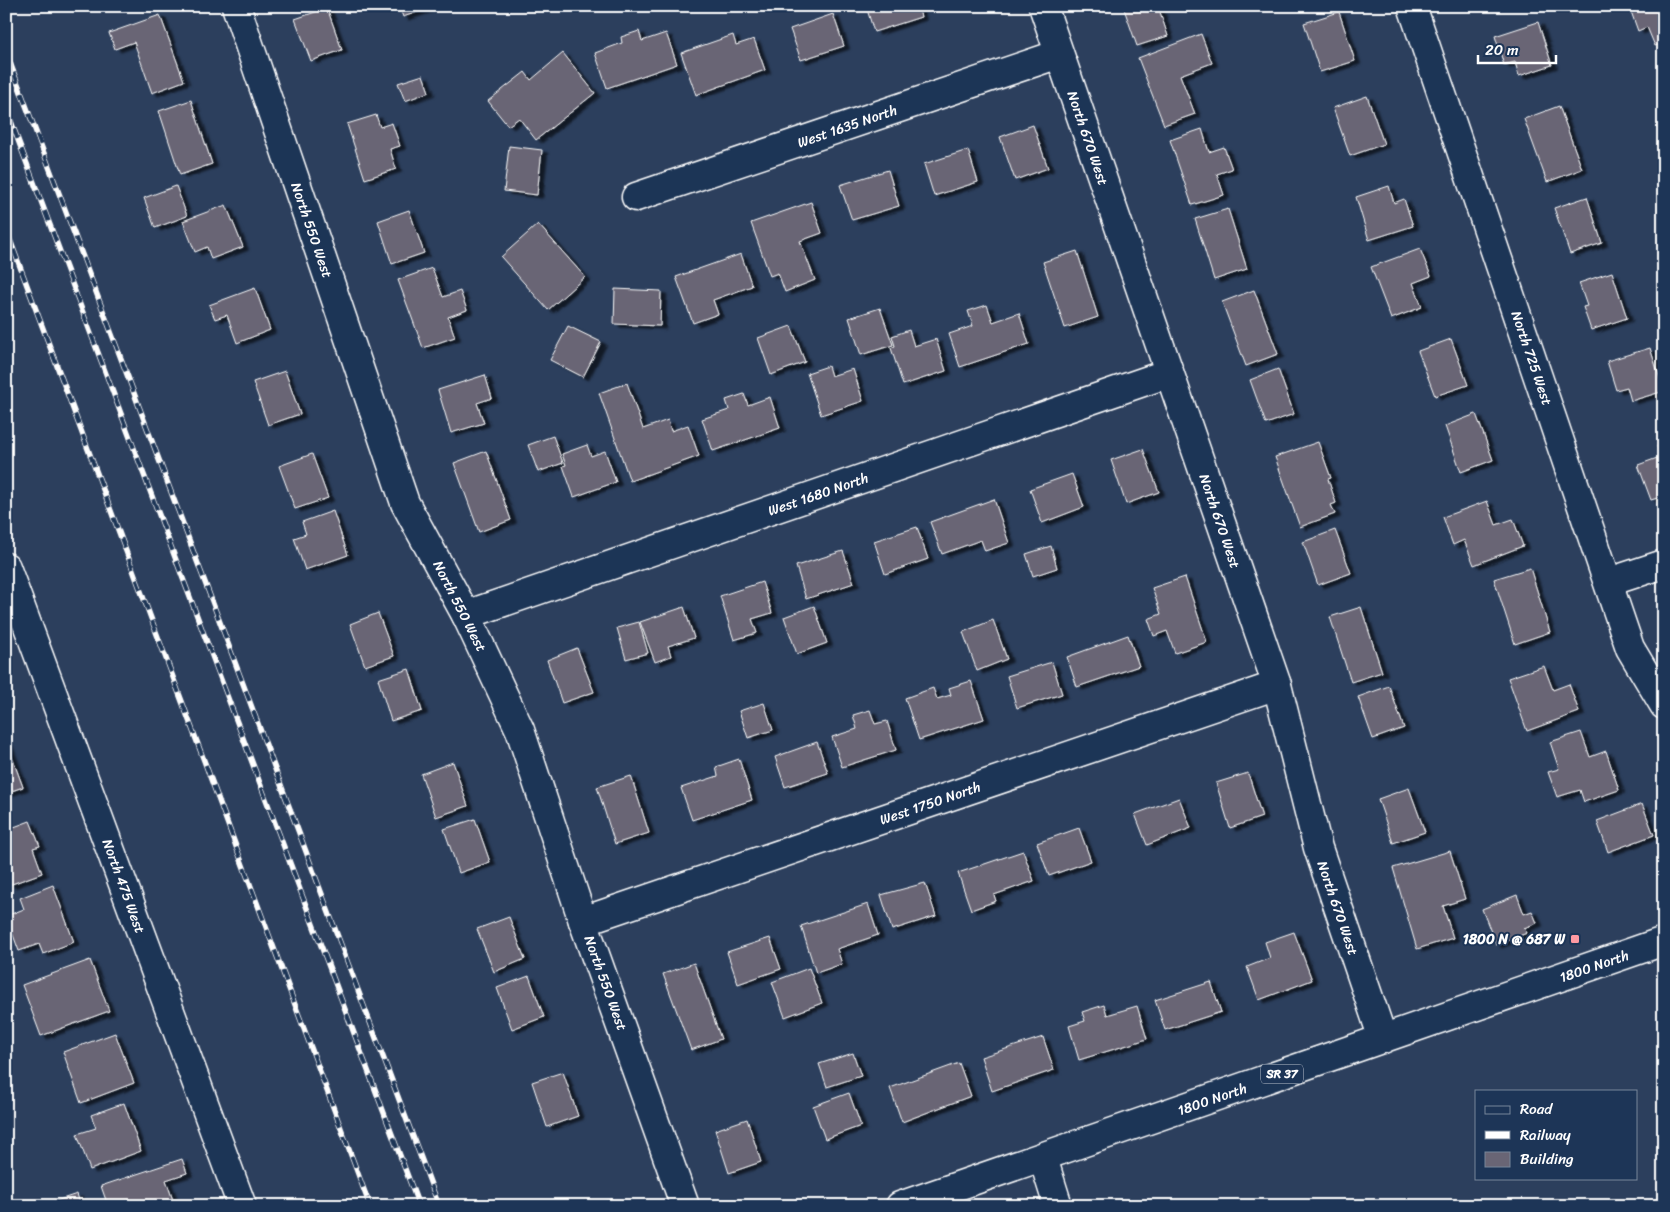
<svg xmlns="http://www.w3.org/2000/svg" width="1670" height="1212" font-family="Sriracha,sans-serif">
<defs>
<filter id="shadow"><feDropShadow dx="5.5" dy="3" stdDeviation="1" flood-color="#0009"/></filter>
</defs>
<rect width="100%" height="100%" fill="#2c3f5d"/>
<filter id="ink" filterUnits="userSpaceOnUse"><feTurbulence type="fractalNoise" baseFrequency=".02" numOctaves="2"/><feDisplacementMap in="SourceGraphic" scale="10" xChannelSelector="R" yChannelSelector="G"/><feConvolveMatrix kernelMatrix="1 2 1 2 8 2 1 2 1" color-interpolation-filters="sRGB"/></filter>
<g filter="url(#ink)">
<g fill="#696575" stroke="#fff" filter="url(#shadow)">
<path d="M 399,6 L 435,6 L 403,17 Z"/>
<path d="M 866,6 L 918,6 L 921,17 L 874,32 Z"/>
<path d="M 1123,6 L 1158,6 L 1168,36 L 1137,46 Z"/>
<path d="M 1629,6 L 1664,6 L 1664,43 L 1655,46 L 1647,27 L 1638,31 Z"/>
<path d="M 327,8 L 342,50 L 311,61 L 295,19 Z"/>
<path d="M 1339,12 L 1355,61 L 1320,72 L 1304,23 Z"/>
<path d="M 833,14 L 844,46 L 801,60 L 790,29 Z"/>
<path d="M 160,15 L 184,81 L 152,93 L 134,42 L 115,49 L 109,33 Z"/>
<path d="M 1538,22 L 1552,65 L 1519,76 L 1515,62 L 1504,65 L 1495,36 Z"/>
<path d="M 639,31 L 642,41 L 666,33 L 677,64 L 607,88 L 595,53 L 622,43 L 621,37 Z"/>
<path d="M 1201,34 L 1212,63 L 1180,75 L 1195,114 L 1164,125 L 1138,58 Z"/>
<path d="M 733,35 L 736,45 L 754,39 L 765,70 L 696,95 L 681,53 Z"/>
<path d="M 563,53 L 595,93 L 536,140 L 519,118 L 508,126 L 488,101 L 525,72 L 531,80 Z"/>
<path d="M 423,75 L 429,92 L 405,101 L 398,83 Z"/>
<path d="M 1367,96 L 1384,144 L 1350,156 L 1333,108 Z"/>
<path d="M 191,100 L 212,164 L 180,175 L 159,111 Z"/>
<path d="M 1559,106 L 1582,169 L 1547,182 L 1524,119 Z"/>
<path d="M 376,115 L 380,127 L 392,123 L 400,146 L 390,149 L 396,169 L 365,179 L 347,124 Z"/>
<path d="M 1033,125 L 1048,168 L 1015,180 L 1000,137 Z"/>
<path d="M 1202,129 L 1209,152 L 1224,147 L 1232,169 L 1217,174 L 1224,195 L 1192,205 L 1170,140 Z"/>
<path d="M 509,146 L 542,150 L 537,195 L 504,191 Z"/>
<path d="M 968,150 L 978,182 L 934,196 L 924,164 Z"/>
<path d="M 888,170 L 899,206 L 852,220 L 840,185 Z"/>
<path d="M 176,186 L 187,216 L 155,228 L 144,198 Z"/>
<path d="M 1389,186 L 1394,203 L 1404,199 L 1413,226 L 1369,240 L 1356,197 Z"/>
<path d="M 1587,197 L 1602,243 L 1570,254 L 1554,208 Z"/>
<path d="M 811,202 L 822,233 L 800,241 L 815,280 L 785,292 L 778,273 L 770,276 L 751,223 Z"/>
<path d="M 226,205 L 243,247 L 211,259 L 207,247 L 195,252 L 183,221 Z"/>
<path d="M 1228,209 L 1247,269 L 1214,280 L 1195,219 Z"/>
<path d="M 409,210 L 424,253 L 392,264 L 378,221 Z"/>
<path d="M 538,224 L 585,277 L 548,310 L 501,257 Z"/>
<path d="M 1420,249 L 1431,276 L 1413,283 L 1422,307 L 1391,319 L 1371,267 Z"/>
<path d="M 1077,251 L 1098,317 L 1065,328 L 1043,262 Z"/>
<path d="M 741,254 L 752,286 L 713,300 L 718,314 L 693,323 L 676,277 Z"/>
<path d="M 432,268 L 443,297 L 460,291 L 467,310 L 448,317 L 455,337 L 423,348 L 398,280 Z"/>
<path d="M 1612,272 L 1627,318 L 1591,330 L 1583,307 L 1587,306 L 1579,283 Z"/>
<path d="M 255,288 L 270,330 L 237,343 L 227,315 L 215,319 L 209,305 Z"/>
<path d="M 615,289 L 661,291 L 660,326 L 614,324 Z"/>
<path d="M 1254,290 L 1278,354 L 1246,366 L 1222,302 Z"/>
<path d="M 987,305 L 993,322 L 1019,313 L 1029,344 L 960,367 L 949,334 L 973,326 L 968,311 Z"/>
<path d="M 880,308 L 893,345 L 861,355 L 849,318 Z"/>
<path d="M 568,326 L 601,342 L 583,377 L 550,360 Z"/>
<path d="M 791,326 L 805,362 L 771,375 L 758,338 Z"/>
<path d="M 909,330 L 914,346 L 936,339 L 946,371 L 903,385 L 891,348 L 895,346 L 892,336 Z"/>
<path d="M 1451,339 L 1468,385 L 1435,396 L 1418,351 Z"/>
<path d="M 1650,348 L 1664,391 L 1631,401 L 1627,387 L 1616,390 L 1607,361 Z"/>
<path d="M 828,366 L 831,376 L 853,369 L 863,401 L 821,415 L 807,373 Z"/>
<path d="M 1278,369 L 1294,414 L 1266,424 L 1250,380 Z"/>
<path d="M 285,371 L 300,414 L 268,425 L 253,382 Z"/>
<path d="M 485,375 L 492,398 L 477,403 L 484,423 L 451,433 L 438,390 Z"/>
<path d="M 627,383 L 643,429 L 668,420 L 671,431 L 688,425 L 699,456 L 630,481 L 599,393 Z"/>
<path d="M 744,394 L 748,405 L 770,397 L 780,428 L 713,451 L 702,419 L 729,410 L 726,400 Z"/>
<path d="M 1476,414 L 1493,460 L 1461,472 L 1445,426 Z"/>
<path d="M 553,436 L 563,463 L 538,472 L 528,445 Z"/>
<path d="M 1318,442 L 1331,478 L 1328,479 L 1336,503 L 1331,505 L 1335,514 L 1300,527 L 1275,457 Z"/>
<path d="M 1664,443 L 1664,496 L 1651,500 L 1638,465 L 1660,457 L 1657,446 Z"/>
<path d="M 587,445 L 591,456 L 605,451 L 616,482 L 574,497 L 563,466 L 566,465 L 562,454 Z"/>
<path d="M 1143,449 L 1159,492 L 1126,504 L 1111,460 Z"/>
<path d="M 486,451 L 511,520 L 479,532 L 454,463 Z"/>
<path d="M 312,454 L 328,498 L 295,509 L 279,466 Z"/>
<path d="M 1072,474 L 1084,507 L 1042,523 L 1030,489 Z"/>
<path d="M 994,499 L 1009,543 L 985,551 L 981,540 L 942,554 L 930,522 Z"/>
<path d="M 1487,501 L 1496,525 L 1513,519 L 1523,546 L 1474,565 L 1464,540 L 1453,545 L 1443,517 Z"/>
<path d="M 333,511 L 348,555 L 305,570 L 294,538 L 306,534 L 302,522 Z"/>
<path d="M 917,527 L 928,559 L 885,574 L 874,541 Z"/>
<path d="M 1335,530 L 1351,573 L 1318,585 L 1303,542 Z"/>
<path d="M 1051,546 L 1057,568 L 1033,576 L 1026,554 Z"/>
<path d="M 843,551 L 854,583 L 806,599 L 796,566 Z"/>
<path d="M 1530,568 L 1550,632 L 1515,644 L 1494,579 Z"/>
<path d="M 1185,577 L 1207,642 L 1175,653 L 1167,631 L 1154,636 L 1148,619 L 1161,614 L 1152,588 Z"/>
<path d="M 762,582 L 772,613 L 752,619 L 757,633 L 734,640 L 720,596 Z"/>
<path d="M 814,606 L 827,643 L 797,654 L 784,617 Z"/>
<path d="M 684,607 L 694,638 L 668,646 L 671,656 L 655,662 L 640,622 Z"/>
<path d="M 1361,607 L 1382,672 L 1351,682 L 1330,617 Z"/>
<path d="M 378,613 L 394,656 L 365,666 L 350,624 Z"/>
<path d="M 993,620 L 1007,659 L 977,671 L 963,632 Z"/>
<path d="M 639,622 L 648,653 L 626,659 L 617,628 Z"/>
<path d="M 1128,635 L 1139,666 L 1077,687 L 1067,657 Z"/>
<path d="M 577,648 L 594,692 L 562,703 L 547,660 Z"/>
<path d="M 1052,662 L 1062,694 L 1017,708 L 1007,676 Z"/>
<path d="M 1544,666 L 1553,690 L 1569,684 L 1579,712 L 1527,731 L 1508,678 Z"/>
<path d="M 409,669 L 422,711 L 391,721 L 378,679 Z"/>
<path d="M 971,681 L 984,719 L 919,740 L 905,698 L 933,688 L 937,699 L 951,695 L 949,688 Z"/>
<path d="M 1389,686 L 1404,728 L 1373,739 L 1358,697 Z"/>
<path d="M 764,703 L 773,730 L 748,738 L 739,711 Z"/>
<path d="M 870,710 L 875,724 L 887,721 L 896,750 L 842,767 L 832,737 L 857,729 L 853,715 Z"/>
<path d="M 1581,732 L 1590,757 L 1606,751 L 1619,790 L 1584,802 L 1580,790 L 1557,797 L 1548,772 L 1559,769 L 1550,742 Z"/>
<path d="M 6,741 L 23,787 L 6,793 Z"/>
<path d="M 817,742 L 828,773 L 785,787 L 775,757 Z"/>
<path d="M 739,759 L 752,800 L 692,820 L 681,788 L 718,776 L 716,767 Z"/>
<path d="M 453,762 L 468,806 L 436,817 L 421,774 Z"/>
<path d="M 1248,773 L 1262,817 L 1230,828 L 1216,783 Z"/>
<path d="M 631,776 L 649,833 L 615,844 L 597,787 Z"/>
<path d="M 1409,788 L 1425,832 L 1393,843 L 1378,799 Z"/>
<path d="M 1179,798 L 1191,828 L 1147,845 L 1135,814 Z"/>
<path d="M 1642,804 L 1654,835 L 1608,852 L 1597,821 Z"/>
<path d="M 475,819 L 490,862 L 459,873 L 444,829 Z"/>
<path d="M 30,821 L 40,846 L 33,848 L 42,873 L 9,885 L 6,877 L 6,830 Z"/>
<path d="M 1079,828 L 1091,861 L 1049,876 L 1037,843 Z"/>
<path d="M 1023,851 L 1034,881 L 994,895 L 996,901 L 971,910 L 958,873 Z"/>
<path d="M 1450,851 L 1465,899 L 1443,906 L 1453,938 L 1417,949 L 1393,868 Z"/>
<path d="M 925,883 L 936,916 L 892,930 L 881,895 Z"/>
<path d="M 53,885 L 74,942 L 43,954 L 39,944 L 19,951 L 6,916 L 24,909 L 20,898 Z"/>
<path d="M 1517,895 L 1524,914 L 1532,911 L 1537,923 L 1524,928 L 1527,933 L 1496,945 L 1482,909 Z"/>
<path d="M 868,904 L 878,935 L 837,949 L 842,964 L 816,973 L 801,926 Z"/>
<path d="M 509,917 L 525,959 L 494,972 L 477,929 Z"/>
<path d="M 1294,932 L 1312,980 L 1259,1000 L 1247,967 L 1270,958 L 1265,942 Z"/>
<path d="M 770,938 L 781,969 L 738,984 L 727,952 Z"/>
<path d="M 90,960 L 109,1011 L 41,1036 L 22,985 Z"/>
<path d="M 694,963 L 721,1039 L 691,1050 L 663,974 Z"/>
<path d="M 809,968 L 822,1003 L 785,1017 L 772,982 Z"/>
<path d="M 529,976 L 544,1017 L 512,1029 L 497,988 Z"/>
<path d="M 1211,982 L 1221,1012 L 1165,1030 L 1155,1000 Z"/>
<path d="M 1104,1005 L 1107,1015 L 1137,1006 L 1147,1039 L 1079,1060 L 1069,1026 L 1085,1021 L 1082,1012 Z"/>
<path d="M 115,1033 L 134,1083 L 81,1103 L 63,1052 Z"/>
<path d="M 1043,1037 L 1054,1070 L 992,1091 L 981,1057 Z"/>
<path d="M 853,1053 L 861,1076 L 827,1087 L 819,1064 Z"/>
<path d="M 959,1063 L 971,1096 L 902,1122 L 890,1088 Z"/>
<path d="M 563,1072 L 578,1116 L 547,1127 L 532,1082 Z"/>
<path d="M 849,1093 L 861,1126 L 825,1139 L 813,1106 Z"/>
<path d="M 124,1103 L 141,1151 L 90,1170 L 77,1134 L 96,1128 L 91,1115 Z"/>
<path d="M 747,1119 L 761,1162 L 729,1173 L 715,1130 Z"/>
<path d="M 182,1159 L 187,1173 L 166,1180 L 175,1206 L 108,1206 L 101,1186 Z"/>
<path d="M 77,1194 L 81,1206 L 41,1206 Z"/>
<path d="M 612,1199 L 615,1206 L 593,1205 Z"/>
</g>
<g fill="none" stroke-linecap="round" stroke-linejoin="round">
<defs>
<g id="minor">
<path d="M 236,6 L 405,503 L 466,615 L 520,730 L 583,921 L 685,1206"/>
<path d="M 1043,6 L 1277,685 L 1318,848 L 1383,1039"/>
<path d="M 1412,6 L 1630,648 L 1664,705"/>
<path d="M 636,197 L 1059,54"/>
<path d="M 6,567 L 242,1206"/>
<path d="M 1609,582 L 1664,564"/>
<path d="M 466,615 L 1169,373"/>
<path d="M 583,921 L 1277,685"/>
<path d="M 1043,1158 L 1058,1206"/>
</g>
<path id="major" d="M 900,1206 L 1664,941"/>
</defs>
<use href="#minor" stroke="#fff" stroke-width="31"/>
<use href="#major" stroke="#fff" stroke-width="31"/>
<use href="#minor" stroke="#1d3557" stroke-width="28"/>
<use href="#major" stroke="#1d3557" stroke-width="28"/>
<defs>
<g id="rail">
<path d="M 6,52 L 439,1206"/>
<path d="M 6,108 L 419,1206"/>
<path d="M 6,229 L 370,1206"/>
</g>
</defs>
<use href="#rail" stroke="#fff" stroke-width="5.5"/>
<use href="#rail" stroke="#1d3557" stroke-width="4" stroke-dasharray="11" stroke-linecap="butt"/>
</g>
</g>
<rect fill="#ff9aa2" stroke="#1d3557" stroke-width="2" x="1570" y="934" width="10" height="10" rx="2.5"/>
<g text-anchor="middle" stroke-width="4" stroke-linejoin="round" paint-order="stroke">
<rect fill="#1d3557" stroke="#bbc2cd" stroke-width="1" x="1261" y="1064.5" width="42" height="19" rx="4"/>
<g font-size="12" font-weight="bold" fill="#fff">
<text x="1282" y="1078">SR 37</text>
</g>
<g font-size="14" fill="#fff" stroke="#1d3557">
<text transform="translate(847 126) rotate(-19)" y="5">West 1635 North</text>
<text transform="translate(1088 138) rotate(71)" y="5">North 670 West</text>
<text transform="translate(312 230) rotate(71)" y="5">North 550 West</text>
<text transform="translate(1532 358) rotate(71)" y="5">North 725 West</text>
<text transform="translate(818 494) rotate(-19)" y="5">West 1680 North</text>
<text transform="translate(1220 521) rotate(71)" y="5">North 670 West</text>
<text transform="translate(460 606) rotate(63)" y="5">North 550 West</text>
<text transform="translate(930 803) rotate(-19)" y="5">West 1750 North</text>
<text transform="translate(124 886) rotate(70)" y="5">North 475 West</text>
<text transform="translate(1338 908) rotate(71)" y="5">North 670 West</text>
<text transform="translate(1594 966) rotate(-19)" y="5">1800 North</text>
<text transform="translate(606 983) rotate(70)" y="5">North 550 West</text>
<text transform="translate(1212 1099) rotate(-19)" y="5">1800 North</text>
</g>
<g font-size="14" font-weight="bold" fill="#fff" stroke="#1d3557" text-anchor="end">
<text x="1565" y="944">1800 N @ 687 W</text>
</g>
</g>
<rect width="1670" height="1212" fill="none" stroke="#1d3557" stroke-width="25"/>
<rect x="12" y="12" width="1645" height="1187" fill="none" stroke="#fff" stroke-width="2" filter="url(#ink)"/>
<rect x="1475" y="1090" width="162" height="90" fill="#1d3557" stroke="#77869a"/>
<rect x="1485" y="1106" width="25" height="8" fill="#1d3557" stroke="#77869a"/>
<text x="1520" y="1114" font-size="15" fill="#ffffff">Road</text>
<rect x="1485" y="1131" width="25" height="8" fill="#ffffff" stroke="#77869a"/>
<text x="1520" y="1140" font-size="15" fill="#ffffff">Railway</text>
<rect x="1485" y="1152" width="25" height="15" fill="#696575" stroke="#77869a"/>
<text x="1520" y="1164" font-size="15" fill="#ffffff">Building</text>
<path d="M1478 55v8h78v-8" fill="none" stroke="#ffffff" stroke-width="2.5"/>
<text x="1485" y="55" font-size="15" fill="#ffffff" stroke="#1d3557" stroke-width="4" paint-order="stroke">20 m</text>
</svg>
